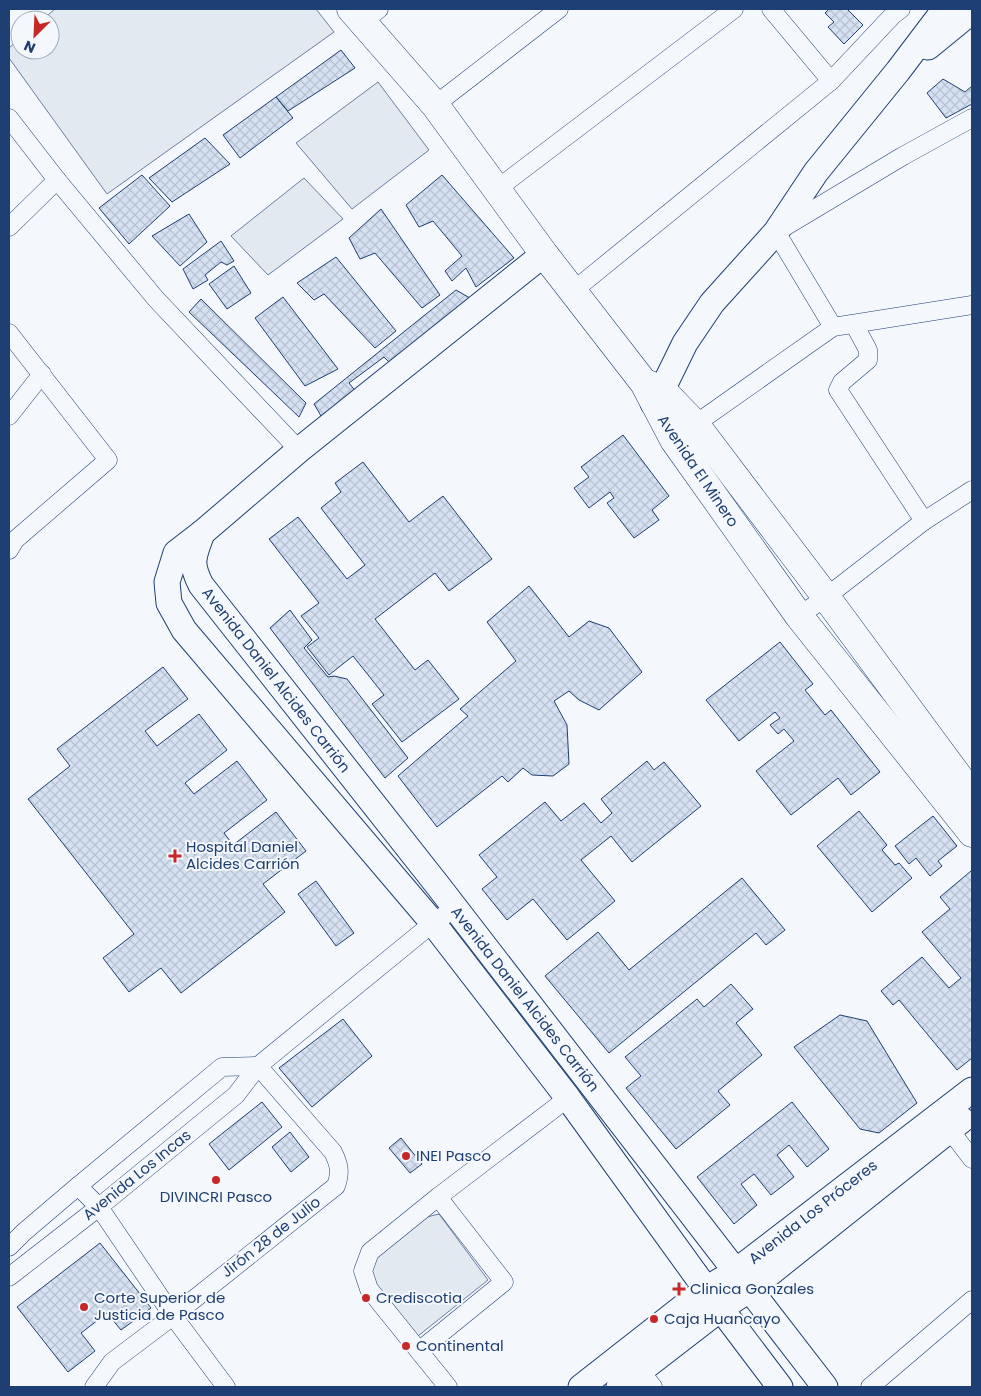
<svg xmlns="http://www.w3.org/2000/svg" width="981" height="1396" font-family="Poppins,sans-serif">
<defs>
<pattern id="building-cross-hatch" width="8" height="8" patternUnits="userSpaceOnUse" patternTransform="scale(1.25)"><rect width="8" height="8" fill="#d5e0f0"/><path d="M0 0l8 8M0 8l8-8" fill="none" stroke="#b6c1d1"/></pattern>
</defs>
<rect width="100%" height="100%" fill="#f4f7fb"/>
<g fill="#e3e9f0" stroke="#687fa3">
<path d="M 55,9 L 316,9 L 334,32 L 107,194 L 9,58 L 9,48 L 20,38 L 20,50 L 50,50 L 50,20 L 42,20 Z"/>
<path d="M 378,82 L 429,150 L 352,209 L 296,143 Z"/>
<path d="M 304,178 L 343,219 L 268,275 L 231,236 Z"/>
<path d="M 439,1214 L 488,1280 L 418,1336 L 374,1287 L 369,1273 L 373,1261 L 419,1219 Z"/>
</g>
<g fill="url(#building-cross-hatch)" stroke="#1d3f73">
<path d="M 829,9 L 847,9 L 863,25 L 844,44 L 828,27 L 834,22 L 825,13 Z"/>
<path d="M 341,50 L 355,68 L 288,111 L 276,97 Z"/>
<path d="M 943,79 L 965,92 L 972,86 L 972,104 L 946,118 L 927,93 Z"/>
<path d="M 276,97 L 293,118 L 240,158 L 223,135 Z"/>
<path d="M 205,138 L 230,164 L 172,202 L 149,178 Z"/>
<path d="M 142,175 L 170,206 L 129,244 L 99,208 Z"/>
<path d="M 442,175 L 514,258 L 476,287 L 466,268 L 452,281 L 445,271 L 462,256 L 433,221 L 419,227 L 406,205 Z"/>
<path d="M 381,209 L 440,295 L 422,308 L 375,253 L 360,259 L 349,238 Z"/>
<path d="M 189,214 L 207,242 L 180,266 L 152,236 Z"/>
<path d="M 221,241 L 234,261 L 227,265 L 221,262 L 205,275 L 208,280 L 193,289 L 183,269 Z"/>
<path d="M 336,257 L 396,331 L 375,348 L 324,294 L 314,300 L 297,283 Z"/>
<path d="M 234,266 L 251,293 L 227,309 L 209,284 Z"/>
<path d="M 456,290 L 475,301 L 395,368 L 384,357 L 349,383 L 357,393 L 324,421 L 314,404 Z"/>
<path d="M 283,297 L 338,369 L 305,386 L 255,318 Z"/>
<path d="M 201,299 L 306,403 L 299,417 L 189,312 Z"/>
<path d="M 623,435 L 669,496 L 652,510 L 659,520 L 634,538 L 607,503 L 614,498 L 610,492 L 589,508 L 574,488 L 589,477 L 581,467 Z"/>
<path d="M 363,462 L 409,522 L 443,496 L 492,559 L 449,591 L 435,573 L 375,619 L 415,670 L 428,660 L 459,699 L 402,742 L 372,704 L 384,695 L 353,656 L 329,675 L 307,647 L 319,638 L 301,616 L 319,603 L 269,539 L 298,517 L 347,579 L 365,565 L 321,508 L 341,492 L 335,483 Z"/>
<path d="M 529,586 L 569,637 L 589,621 L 609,628 L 642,672 L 599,710 L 579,700 L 569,691 L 554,701 L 567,725 L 569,764 L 553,776 L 532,775 L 523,768 L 508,782 L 502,776 L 437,827 L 398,776 L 468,716 L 460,709 L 516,661 L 487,622 Z"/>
<path d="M 290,610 L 312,640 L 304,648 L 328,677 L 334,676 L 347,679 L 408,758 L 385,778 L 270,628 Z"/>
<path d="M 780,642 L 813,684 L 805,690 L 825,715 L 831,710 L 880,772 L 851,795 L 838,778 L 791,815 L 756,771 L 794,741 L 784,729 L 778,734 L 770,725 L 780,718 L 775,712 L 739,741 L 706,700 Z"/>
<path d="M 163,667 L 188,699 L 145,731 L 157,746 L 199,714 L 227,750 L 185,783 L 194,794 L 237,761 L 267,800 L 224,833 L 233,845 L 276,812 L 306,851 L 263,884 L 285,912 L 181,993 L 161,968 L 129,992 L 103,958 L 134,934 L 28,799 L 70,766 L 57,749 Z"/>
<path d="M 647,761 L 654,770 L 664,762 L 701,806 L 632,862 L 611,836 L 581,860 L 615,901 L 567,940 L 533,899 L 507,920 L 482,889 L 497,877 L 479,855 L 545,802 L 561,821 L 584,803 L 601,823 L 612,813 L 601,799 Z"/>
<path d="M 859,811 L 887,845 L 882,850 L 895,865 L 899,863 L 912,878 L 872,912 L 817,846 Z"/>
<path d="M 933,816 L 957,846 L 938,861 L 942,866 L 930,876 L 916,858 L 909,864 L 895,846 Z"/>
<path d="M 971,871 L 972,872 L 972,1058 L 957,1070 L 899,1000 L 893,1005 L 881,991 L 922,957 L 949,988 L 961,978 L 922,932 L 950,909 L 940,897 Z"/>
<path d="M 742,878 L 785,930 L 766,945 L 756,933 L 609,1053 L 545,976 L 598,932 L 629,970 Z"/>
<path d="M 316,881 L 354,933 L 336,946 L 298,894 Z"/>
<path d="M 731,984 L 753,1009 L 736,1023 L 762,1055 L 718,1091 L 730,1105 L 676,1149 L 626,1088 L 641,1076 L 625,1057 L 697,999 L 704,1007 Z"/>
<path d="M 840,1015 L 867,1021 L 917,1103 L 879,1133 L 860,1129 L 794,1047 Z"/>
<path d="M 343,1019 L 372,1056 L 312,1107 L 279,1068 Z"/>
<path d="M 262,1102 L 282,1127 L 229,1170 L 209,1144 Z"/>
<path d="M 792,1102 L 829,1149 L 807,1167 L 789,1145 L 777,1155 L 794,1177 L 771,1195 L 754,1174 L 741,1184 L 757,1205 L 734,1224 L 697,1177 Z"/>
<path d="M 290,1132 L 309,1157 L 291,1172 L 272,1147 Z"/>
<path d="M 401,1138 L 422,1164 L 410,1173 L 389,1148 Z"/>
<path d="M 100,1243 L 151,1308 L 121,1330 L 107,1313 L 81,1333 L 95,1351 L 68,1372 L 17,1307 Z"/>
</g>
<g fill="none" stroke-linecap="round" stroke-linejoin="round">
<defs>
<g id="street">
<path d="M 771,9 L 831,81"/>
<path d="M 362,23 L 379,9"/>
<path d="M 435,105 L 559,9"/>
<path d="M 9,118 L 57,180 L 156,299 L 299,450"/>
<path d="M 497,189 L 734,9"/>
<path d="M 9,227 L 57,180"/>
<path d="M 573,291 L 831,81 L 893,15 L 901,9"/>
<path d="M 854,324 L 868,350 L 868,360 L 842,382 L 838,390 L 924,521"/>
<path d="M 833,327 L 776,232 L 903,156 L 972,118"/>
<path d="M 9,333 L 108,460 L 15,540 L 9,550"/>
<path d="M 9,416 L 42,374"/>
<path d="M 687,430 L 833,327 L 972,305"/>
<path d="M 799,616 L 826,597 L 924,521 L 972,490"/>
<path d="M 949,1129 L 972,1159"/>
<path d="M 78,1186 L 99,1207 L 173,1316 L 226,1387"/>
<path d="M 9,1247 L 24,1232 L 78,1186 L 222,1067 L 258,1066"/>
<path d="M 9,1277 L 99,1207 L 236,1095 L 258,1066 L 433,923 L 455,908"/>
<path d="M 419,1351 L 504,1282 L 438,1197"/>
<path d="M 640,1371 L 653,1387"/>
<path d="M 94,1387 L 112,1362 L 173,1316 L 336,1186 C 341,1172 339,1164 333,1152 L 258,1066"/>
<path d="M 448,1387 L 369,1289 L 363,1271 L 370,1252 L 438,1197 L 568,1098"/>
<path d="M 870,1387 L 972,1300"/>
</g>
<g id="secondary">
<path d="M 928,47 L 972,11"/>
<path d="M 544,254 L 299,450 L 202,533 L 176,553 L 167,582 L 169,603 L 184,630 L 433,923 L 568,1098 L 706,1289 L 780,1387"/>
<path d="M 653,403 L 662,390 L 685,343 L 712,303 L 776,232 L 816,172 L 898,71 L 945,9"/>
<path d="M 202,533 C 194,556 189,562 201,585 L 439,887 L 825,1387"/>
<path d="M 581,1387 L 706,1289 L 735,1272 L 972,1090"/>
<path d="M 619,1387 L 720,1309 L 750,1289 L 962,1120"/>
</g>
<g id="primary">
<path d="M 351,9 L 435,105 L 544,254 L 644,383 L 674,440 L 799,616 L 972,833"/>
<path d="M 645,383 L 662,390 L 695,424 L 826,597 L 972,795"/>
</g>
</defs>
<use href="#street" stroke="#1d3f73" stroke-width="19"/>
<use href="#secondary" stroke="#1d3f73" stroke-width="27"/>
<use href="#primary" stroke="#1d3f73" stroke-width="29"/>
<use href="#street" stroke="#f4f7fb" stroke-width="18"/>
<use href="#secondary" stroke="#f4f7fb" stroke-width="25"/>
<use href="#primary" stroke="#f4f7fb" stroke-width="28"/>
</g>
<g fill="#c62828" stroke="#f4f7fb" stroke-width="2">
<path d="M172.5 848.5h5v5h5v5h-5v5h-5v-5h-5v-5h5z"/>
<circle cx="406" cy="1156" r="5"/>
<circle cx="216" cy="1180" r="5"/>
<path d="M676.5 1281.5h5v5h5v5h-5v5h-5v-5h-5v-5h5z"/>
<circle cx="366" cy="1298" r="5"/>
<circle cx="84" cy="1307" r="5"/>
<circle cx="654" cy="1319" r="5"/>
<circle cx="406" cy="1346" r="5"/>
</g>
<g text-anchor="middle" stroke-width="4" stroke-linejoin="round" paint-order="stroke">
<g font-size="15" fill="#1d3f73" stroke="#f4f7fb">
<text transform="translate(698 471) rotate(56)" y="5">Avenida El Minero</text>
<text transform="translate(276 680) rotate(52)" y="5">Avenida Daniel Alcides Carrión</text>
<text transform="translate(525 999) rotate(52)" y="5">Avenida Daniel Alcides Carrión</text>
<text transform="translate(137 1175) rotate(-39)" y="5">Avenida Los Incas</text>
<text transform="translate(813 1212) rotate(-38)" y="5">Avenida Los Próceres</text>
<text transform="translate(271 1237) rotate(-38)" y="5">Jirón 28 de Julio</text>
</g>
<g font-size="15" fill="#1d3f73" stroke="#f4f7fb" text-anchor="start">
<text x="186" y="852">Hospital Daniel<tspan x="186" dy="17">Alcides Carrión</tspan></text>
<text x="416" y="1161">INEI Pasco</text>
<text x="216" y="1202" text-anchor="middle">DIVINCRI Pasco</text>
<text x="690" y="1294">Clinica Gonzales</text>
<text x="94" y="1303">Corte Superior de<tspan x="94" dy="17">Justicia de Pasco</tspan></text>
<text x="376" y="1303">Crediscotia</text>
<text x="664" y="1324">Caja Huancayo</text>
<text x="416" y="1351">Continental</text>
</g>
</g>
<rect width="981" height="1396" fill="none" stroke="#1d3f73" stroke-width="20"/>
<g transform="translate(35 35) rotate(204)"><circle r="24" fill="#f4f7fb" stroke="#9eadc5"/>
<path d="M0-4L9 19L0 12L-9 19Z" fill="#c62828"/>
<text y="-8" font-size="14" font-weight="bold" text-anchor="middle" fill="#1d3f73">N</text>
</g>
</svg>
